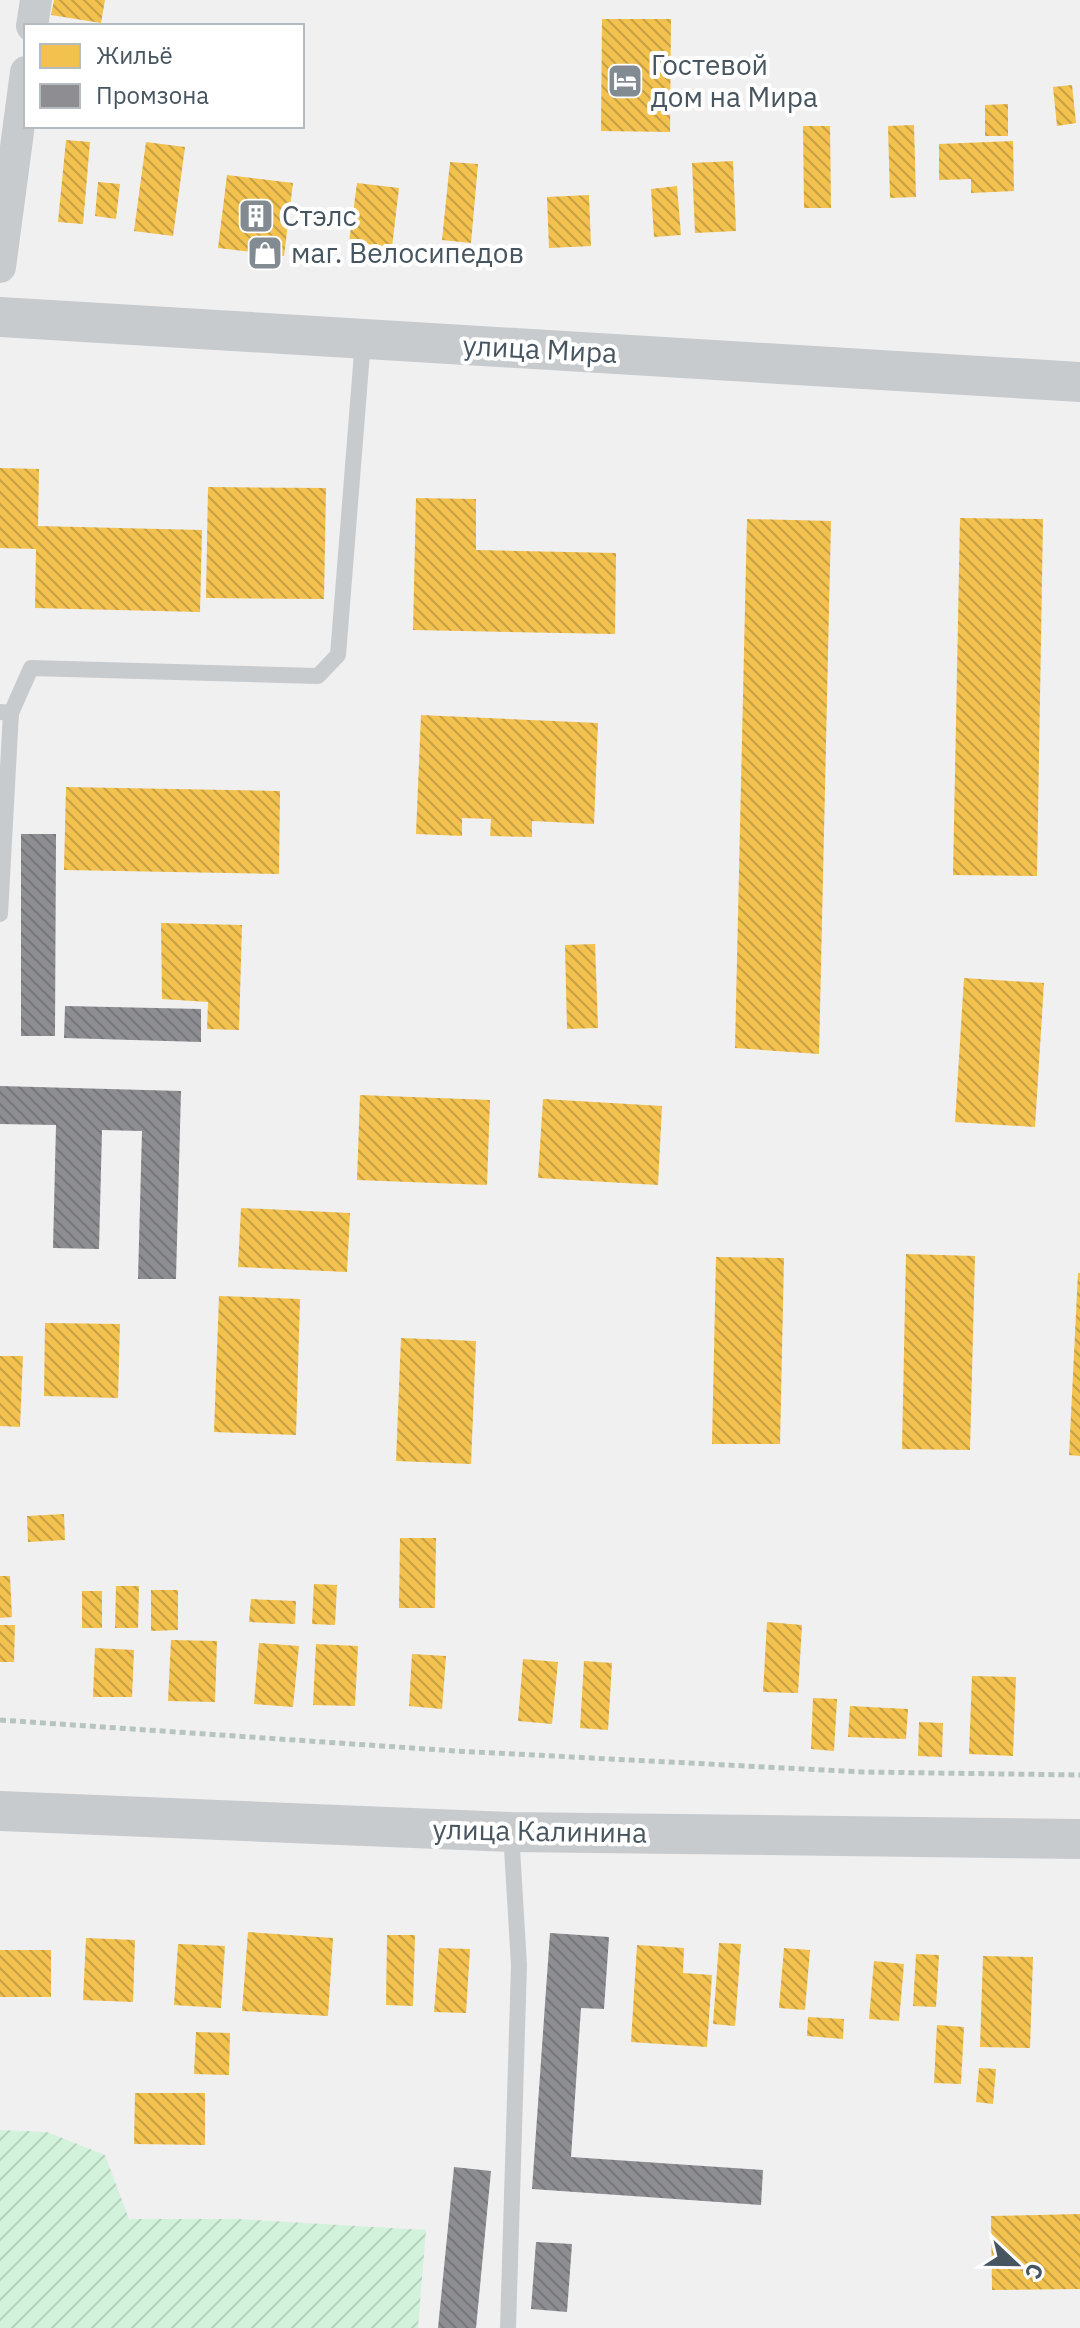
<svg xmlns="http://www.w3.org/2000/svg" width="1080" height="2328" font-family="'IBM Plex Sans',sans-serif">
<defs>
<pattern id="garden-furrows" width="10" height="10" patternUnits="userSpaceOnUse" patternTransform="scale(2)"><rect width="10" height="10" fill="#d3f2dc"/><path d="M-1 1l2-2M0 10L10 0M9 11l2-2" fill="none" stroke="#b6d2bf"/></pattern>
<pattern id="homes-back-hatch" width="6" height="6" patternUnits="userSpaceOnUse" patternTransform="scale(2)"><rect width="6" height="6" fill="#f2c14e"/><path d="M-1 5l2 2M0 0l6 6M5-1l2 2" fill="none" stroke="#c6a044"/></pattern>
<pattern id="industry-back-hatch" width="6" height="6" patternUnits="userSpaceOnUse" patternTransform="scale(2)"><rect width="6" height="6" fill="#8d8d92"/><path d="M-1 5l2 2M0 0l6 6M5-1l2 2" fill="none" stroke="#75767a"/></pattern>
</defs>
<rect width="100%" height="100%" fill="#f1f0f0"/>
<path fill="url(#garden-furrows)" d="M 0,2130 L 47,2132 L 105,2155 L 129,2219 L 237,2219 L 426,2230 L 418,2328 L 0,2328 Z"/>
<g fill="url(#homes-back-hatch)">
<path d="M 54,0 L 105,0 L 101,23 L 51,15 Z"/>
<path d="M 602,19 L 671,19 L 670,132 L 601,131 Z"/>
<path d="M 1072,85 L 1076,123 L 1057,126 L 1053,87 Z"/>
<path d="M 1008,104 L 1008,136 L 985,136 L 985,105 Z"/>
<path d="M 914,125 L 916,197 L 890,198 L 888,126 Z"/>
<path d="M 803,126 L 830,126 L 831,208 L 804,208 Z"/>
<path d="M 66,140 L 90,142 L 83,224 L 58,222 Z"/>
<path d="M 1013,141 L 1014,191 L 971,193 L 971,179 L 939,180 L 939,144 Z"/>
<path d="M 146,142 L 185,147 L 173,236 L 134,231 Z"/>
<path d="M 733,161 L 736,231 L 695,233 L 692,163 Z"/>
<path d="M 450,162 L 478,164 L 471,243 L 442,240 Z"/>
<path d="M 227,175 L 293,183 L 284,256 L 218,248 Z"/>
<path d="M 98,182 L 120,184 L 116,219 L 95,216 Z"/>
<path d="M 357,183 L 399,188 L 392,247 L 349,242 Z"/>
<path d="M 677,186 L 681,235 L 654,237 L 651,189 Z"/>
<path d="M 589,195 L 591,246 L 549,248 L 547,197 Z"/>
<path d="M 0,468 L 39,469 L 38,526 L 202,530 L 200,612 L 35,608 L 36,549 L 0,548 Z"/>
<path d="M 208,487 L 326,488 L 324,599 L 206,598 Z"/>
<path d="M 416,498 L 476,499 L 476,550 L 616,553 L 615,634 L 413,630 Z"/>
<path d="M 960,518 L 1043,519 L 1037,876 L 953,875 Z"/>
<path d="M 747,519 L 831,521 L 819,1054 L 735,1048 Z"/>
<path d="M 421,715 L 598,723 L 594,824 L 532,821 L 532,837 L 490,836 L 491,819 L 462,818 L 462,836 L 416,834 Z"/>
<path d="M 66,787 L 280,791 L 279,874 L 64,870 Z"/>
<path d="M 161,923 L 242,925 L 239,1030 L 207,1029 L 208,1002 L 162,999 Z"/>
<path d="M 595,944 L 598,1028 L 567,1029 L 565,945 Z"/>
<path d="M 964,978 L 1044,983 L 1035,1127 L 955,1122 Z"/>
<path d="M 360,1095 L 490,1100 L 487,1185 L 357,1180 Z"/>
<path d="M 543,1099 L 662,1106 L 658,1185 L 538,1178 Z"/>
<path d="M 241,1208 L 350,1213 L 347,1272 L 238,1267 Z"/>
<path d="M 906,1254 L 975,1256 L 970,1450 L 902,1449 Z"/>
<path d="M 716,1257 L 784,1258 L 780,1444 L 712,1444 Z"/>
<path d="M 1078,1273 L 1080,1273 L 1080,1456 L 1069,1455 Z"/>
<path d="M 219,1296 L 300,1299 L 296,1435 L 214,1432 Z"/>
<path d="M 45,1323 L 120,1324 L 118,1398 L 44,1396 Z"/>
<path d="M 401,1338 L 476,1341 L 471,1464 L 396,1461 Z"/>
<path d="M 0,1356 L 23,1356 L 20,1427 L 0,1426 Z"/>
<path d="M 64,1514 L 65,1540 L 28,1542 L 27,1516 Z"/>
<path d="M 400,1538 L 436,1538 L 435,1608 L 399,1608 Z"/>
<path d="M 0,1576 L 10,1576 L 12,1617 L 0,1618 Z"/>
<path d="M 314,1584 L 337,1585 L 335,1625 L 312,1624 Z"/>
<path d="M 116,1586 L 139,1586 L 138,1628 L 115,1628 Z"/>
<path d="M 151,1590 L 178,1590 L 178,1630 L 151,1631 Z"/>
<rect x="82" y="1591" width="20" height="37"/>
<path d="M 251,1599 L 296,1601 L 295,1624 L 249,1622 Z"/>
<path d="M 767,1622 L 802,1625 L 798,1693 L 763,1692 Z"/>
<path d="M 0,1625 L 15,1625 L 14,1662 L 0,1662 Z"/>
<path d="M 171,1640 L 217,1641 L 215,1702 L 168,1701 Z"/>
<path d="M 259,1643 L 299,1646 L 293,1707 L 254,1704 Z"/>
<path d="M 316,1644 L 358,1646 L 355,1706 L 313,1705 Z"/>
<path d="M 95,1648 L 134,1650 L 132,1697 L 93,1697 Z"/>
<path d="M 412,1654 L 446,1656 L 442,1709 L 409,1706 Z"/>
<path d="M 523,1659 L 558,1662 L 552,1724 L 518,1721 Z"/>
<path d="M 584,1661 L 612,1663 L 608,1730 L 580,1728 Z"/>
<path d="M 972,1676 L 1016,1677 L 1013,1756 L 969,1754 Z"/>
<path d="M 813,1698 L 837,1699 L 834,1751 L 811,1749 Z"/>
<path d="M 850,1706 L 908,1709 L 906,1739 L 848,1737 Z"/>
<path d="M 919,1722 L 943,1723 L 942,1757 L 918,1756 Z"/>
<path d="M 248,1932 L 333,1938 L 328,2016 L 242,2011 Z"/>
<path d="M 387,1935 L 415,1935 L 413,2006 L 386,2005 Z"/>
<path d="M 86,1938 L 135,1940 L 133,2002 L 83,2000 Z"/>
<path d="M 719,1943 L 741,1944 L 735,2026 L 713,2024 Z"/>
<path d="M 178,1944 L 225,1946 L 221,2008 L 174,2005 Z"/>
<path d="M 637,1945 L 684,1948 L 683,1973 L 712,1975 L 707,2047 L 631,2042 Z"/>
<path d="M 439,1948 L 470,1949 L 466,2013 L 434,2012 Z"/>
<path d="M 784,1948 L 810,1950 L 805,2010 L 779,2008 Z"/>
<rect x="0" y="1950" width="51" height="47"/>
<path d="M 916,1954 L 939,1955 L 936,2007 L 913,2006 Z"/>
<path d="M 983,1956 L 1033,1957 L 1030,2048 L 980,2047 Z"/>
<path d="M 874,1961 L 904,1964 L 899,2021 L 869,2019 Z"/>
<path d="M 808,2017 L 844,2019 L 843,2039 L 807,2036 Z"/>
<path d="M 937,2025 L 964,2027 L 961,2084 L 934,2083 Z"/>
<path d="M 196,2032 L 230,2033 L 229,2075 L 194,2074 Z"/>
<path d="M 979,2068 L 996,2069 L 993,2104 L 976,2102 Z"/>
<path d="M 135,2093 L 205,2093 L 205,2145 L 134,2144 Z"/>
<path d="M 1080,2214 L 1080,2289 L 992,2290 L 991,2216 Z"/>
</g>
<g fill="url(#industry-back-hatch)">
<path d="M 21,834 L 56,834 L 55,1036 L 21,1036 Z"/>
<path d="M 65,1006 L 201,1009 L 201,1042 L 64,1038 Z"/>
<path d="M 0,1086 L 181,1091 L 176,1279 L 138,1279 L 142,1131 L 102,1130 L 99,1249 L 53,1248 L 56,1125 L 0,1124 Z"/>
<path d="M 550,1933 L 609,1937 L 604,2009 L 581,2008 L 571,2157 L 763,2170 L 761,2205 L 532,2189 Z"/>
<path d="M 454,2167 L 491,2171 L 476,2328 L 438,2328 Z"/>
<path d="M 536,2242 L 572,2244 L 567,2312 L 531,2309 Z"/>
</g>
<g fill="none" stroke-linecap="round" stroke-linejoin="round">
<path stroke="#b6c4bf" stroke-width="5" stroke-dasharray="6 4" stroke-linecap="butt" d="M 0,1720 L 456,1751 L 862,1772 L 1080,1775"/>
<g stroke="#c7cbce" stroke-width="16">
<path d="M 0,712 L 11,713 L 31,668 L 318,676 L 338,655 L 363,340"/>
<path d="M 0,914 L 11,713"/>
<path d="M 508,2328 L 519,1965 L 511,1832"/>
</g>
<g stroke="#c7cbce" stroke-width="32">
<path d="M 32,26 L 36,0"/>
<path d="M 0,267 L 26,72"/>
</g>
<g stroke="#c7cbce" stroke-width="40">
<path d="M 0,317 L 1080,382"/>
<path d="M 0,1811 L 511,1832 L 1080,1839"/>
</g>
</g>
<defs>
<symbol id="hotel-square" viewBox="-11 -11 22 22"><rect x="-9" y="-9" width="18" height="18" rx="4" fill="#828b92" stroke="#fff"/><path d="M-6-4.5h1.5V1H6V5H4.5V3h-9V5H-6ZM-4 0a1.8 1.8 0 1 1 3.6 0ZM.5 0V-2.5h3Q6-2.5 6 0Z" fill="#fff"/></symbol>
<symbol id="building-square" viewBox="-11 -11 22 22"><rect x="-9" y="-9" width="18" height="18" rx="4" fill="#828b92" stroke="#fff"/><path d="M-4-6H4V6H1V3H-1V6H-4ZM-2.5-4.3h1.7v1.8h-1.7ZM.8-4.3h1.7v1.8H.8ZM-2.5-1h1.7V.8h-1.7ZM.8-1h1.7V.8H.8Z" fill="#fff"/></symbol>
<symbol id="shop-square" viewBox="-11 -11 22 22"><rect x="-9" y="-9" width="18" height="18" rx="4" fill="#828b92" stroke="#fff"/><path d="M-5-2.5h2.3a2.7 3.5 0 0 1 5.4 0H5L5.5 6h-11ZM-1.5-2.5h3a1.5 2.3 0 0 0-3 0Z" fill="#fff"/></symbol>
</defs>
<g fill-rule="evenodd">
<use href="#hotel-square" x="605" y="61" width="40" height="40"/>
<use href="#building-square" x="236" y="196" width="40" height="40"/>
<use href="#shop-square" x="245" y="233" width="40" height="40"/>
</g>
<g text-anchor="middle" stroke-width="8" stroke-linejoin="round" paint-order="stroke">
<g font-size="28" fill="#46555f" stroke="#fff" text-anchor="start">
<text x="651" y="75">Гостевой<tspan x="651" dy="32">дом на Мира</tspan></text>
<text x="282" y="226">Стэлс</text>
<text x="291" y="263">маг. Велосипедов</text>
</g>
<g font-size="28" fill="#46555f" stroke="#fff">
<text transform="translate(540 349) rotate(3)" y="10">улица Мира</text>
<text transform="translate(540 1831) rotate(1)" y="10">улица Калинина</text>
</g>
</g>
<rect x="24" y="24" width="280" height="104" fill="#ffffff" stroke="#b5bbbf" stroke-width="2"/>
<rect x="40" y="44" width="40" height="24" fill="#f2c14e" stroke="#b5bbbf" stroke-width="2"/>
<text x="96" y="64" font-size="24" fill="#46555f">Жильё</text>
<rect x="40" y="84" width="40" height="24" fill="#8d8d92" stroke="#b5bbbf" stroke-width="2"/>
<text x="96" y="104" font-size="24" fill="#46555f">Промзона</text>
<g transform="translate(1016 2264) rotate(112)" stroke="#ffffff" stroke-width="6" paint-order="stroke">
<path d="M0-6L14 30L0 20L-14 30Z" fill="#46555f"/>
<text y="-12" font-size="22" font-weight="bold" text-anchor="middle" fill="#46555f">С</text>
</g>
</svg>
